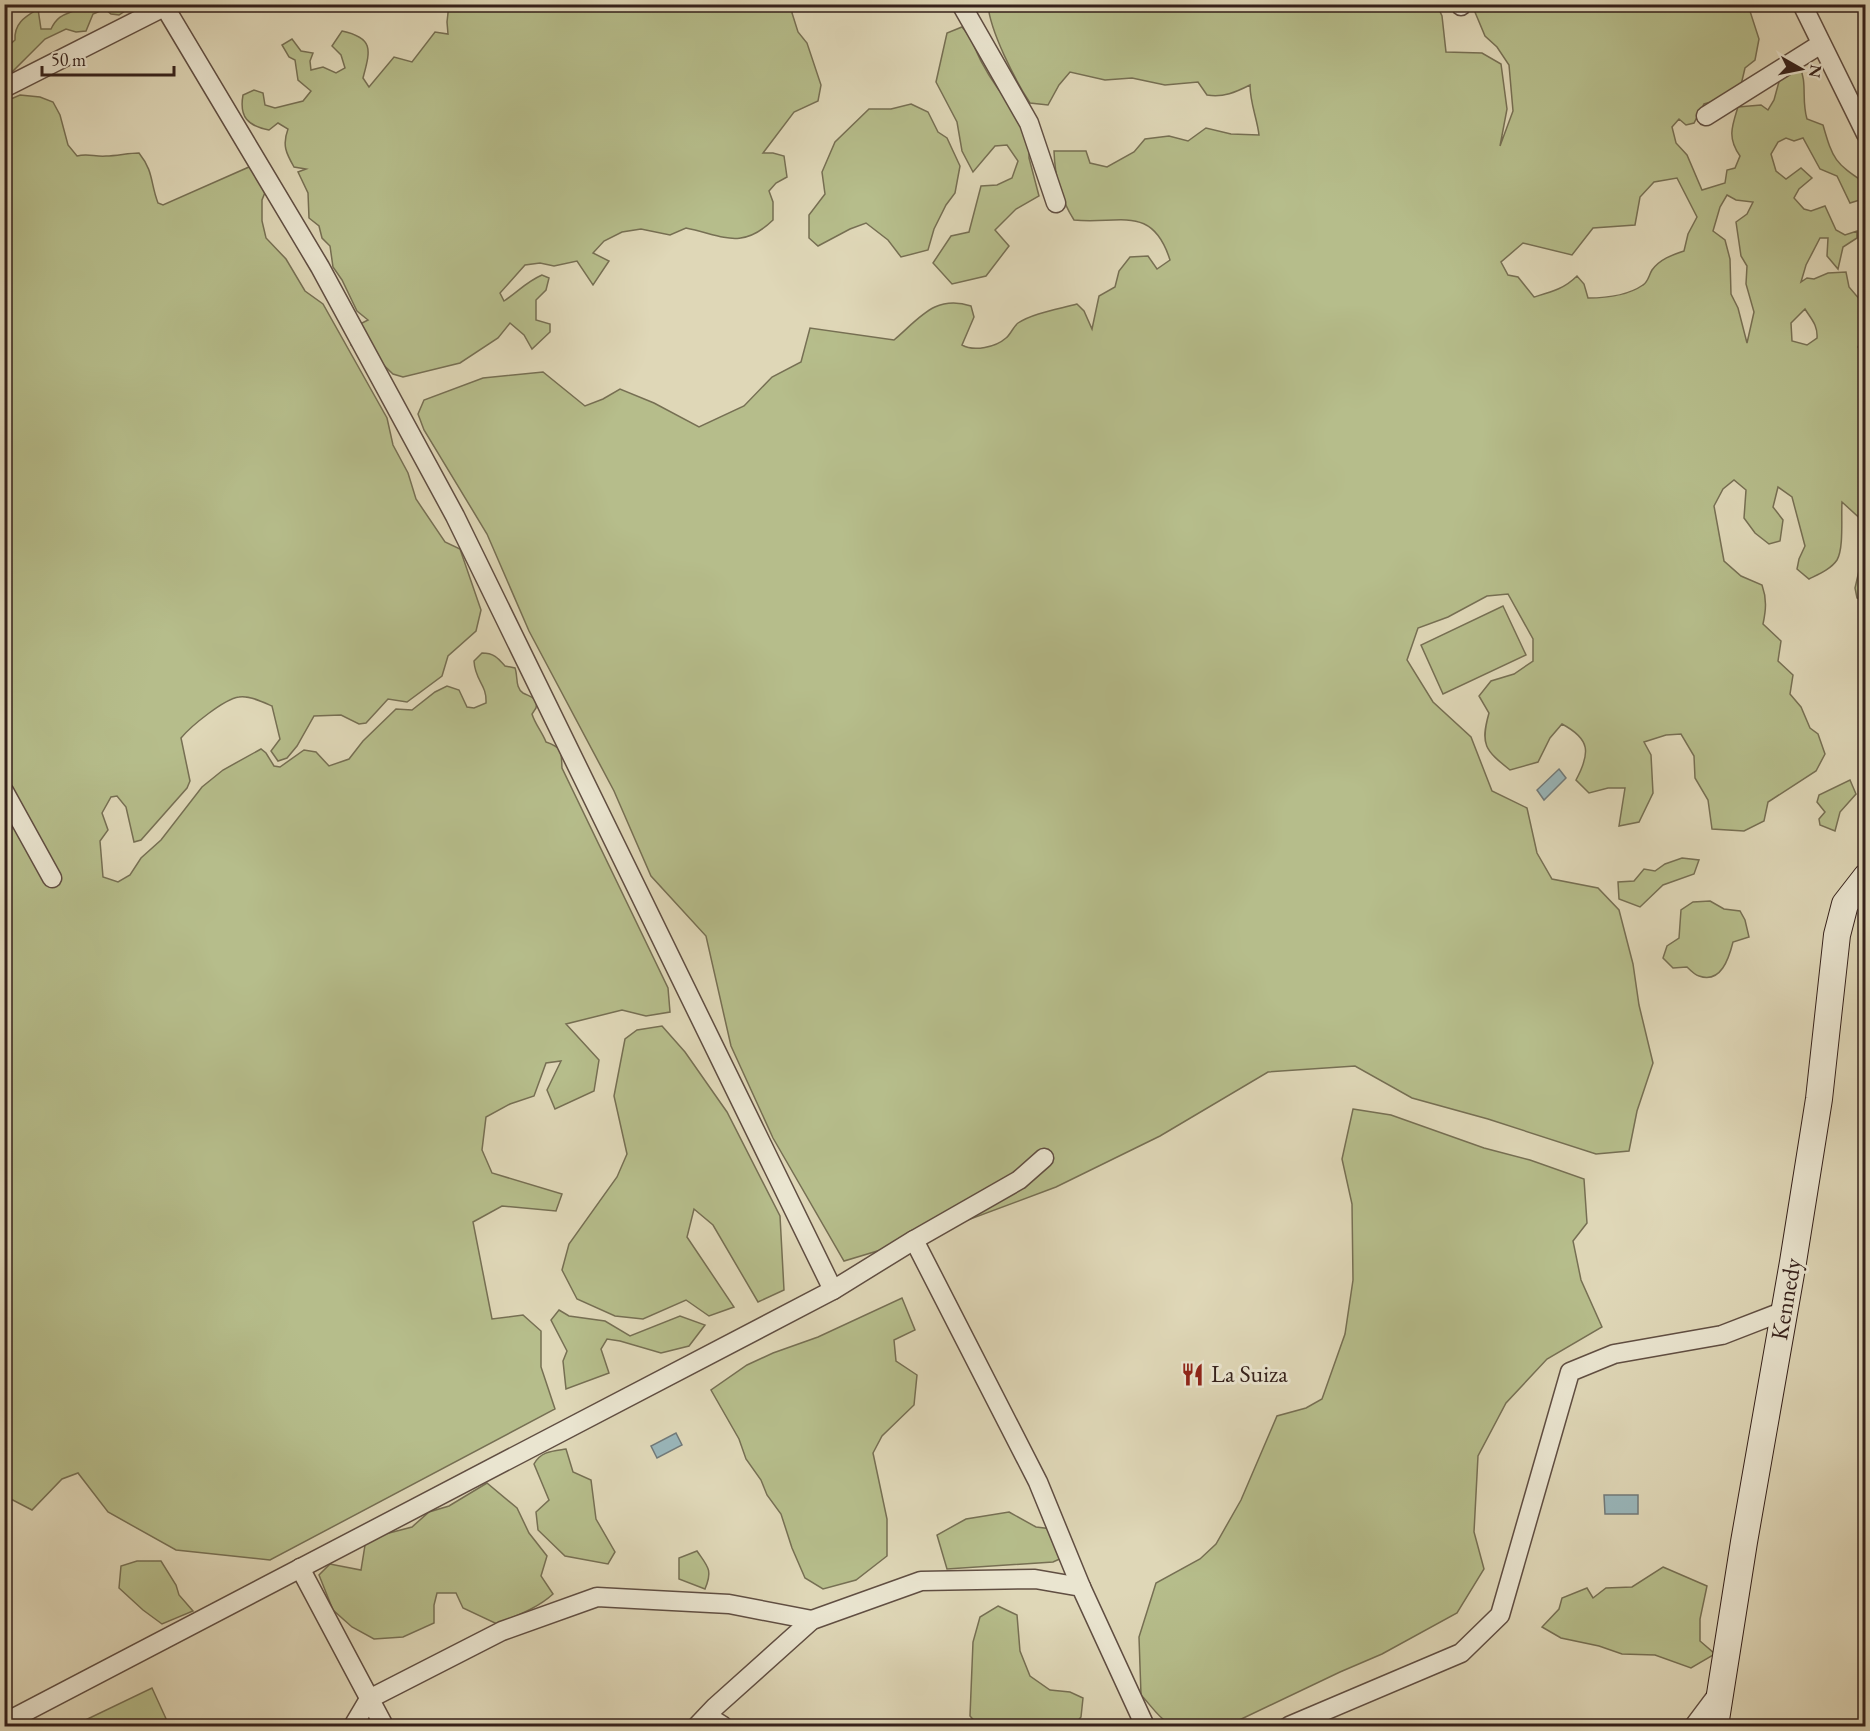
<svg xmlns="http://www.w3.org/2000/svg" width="1870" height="1731" font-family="'EB Garamond',serif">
<rect width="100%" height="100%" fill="#dfd7b7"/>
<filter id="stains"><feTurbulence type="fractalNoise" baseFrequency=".00333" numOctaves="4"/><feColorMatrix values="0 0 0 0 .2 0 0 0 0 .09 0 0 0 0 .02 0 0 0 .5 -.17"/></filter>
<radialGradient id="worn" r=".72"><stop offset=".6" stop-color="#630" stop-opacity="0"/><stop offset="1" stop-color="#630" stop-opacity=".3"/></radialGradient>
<g fill="#b6bd8b" stroke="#766f53" stroke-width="1.5" fill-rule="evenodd">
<path d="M 449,4 C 460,5 471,12 479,10 L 480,4 L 793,5 L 792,13 L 798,32 L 807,43 L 821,85 L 818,101 L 794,112 L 763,153 L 773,153 L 784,156 L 787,177 L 776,183 L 769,191 L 773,202 L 773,220 C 741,251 722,235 686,228 L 670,235 L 641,229 L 622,232 L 604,241 L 593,253 L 609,261 L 593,285 L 577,261 L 554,266 L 540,263 L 525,265 L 500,293 L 504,301 C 519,291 526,282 542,275 L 549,278 L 546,290 L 536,300 L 536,320 L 550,324 L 550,332 L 532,349 L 524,335 L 510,323 L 498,338 L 460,363 L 403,377 L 393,374 L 371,353 L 360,352 L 351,345 L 360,324 L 368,320 L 357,311 L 342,280 L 333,267 L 330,246 L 322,238 L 319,226 L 309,218 L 308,193 L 298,172 L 306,169 L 294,167 C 286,153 282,145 288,129 L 278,123 L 269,130 C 248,126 239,117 243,95 L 254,90 L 263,93 L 265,105 L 275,108 L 303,101 L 311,91 L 298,80 L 295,60 L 289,57 L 282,45 L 292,39 L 301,51 L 313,53 L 310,61 L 311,70 L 323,67 L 336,73 L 345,68 L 341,55 L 332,46 L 342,31 C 375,38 370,51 363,78 L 369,87 L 394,57 L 412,62 L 435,32 L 448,34 L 447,22 Z"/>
<path d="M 81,5 L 129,5 L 128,9 L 119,15 L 111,14 L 105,9 L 93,14 L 86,31 L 76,32 L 66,29 L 45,39 L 12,72 L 5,74 L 5,49 L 15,40 C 14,23 25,17 38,9 L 41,29 L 51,29 C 61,9 71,17 81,5 Z"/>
<path d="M 988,5 L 1437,5 L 1442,16 L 1446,52 L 1482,53 L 1501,64 L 1507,109 L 1500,146 L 1513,111 L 1509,65 L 1497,47 L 1485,36 L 1472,5 L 1748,5 L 1759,39 L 1755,60 L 1745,68 L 1741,85 L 1722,99 L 1704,104 L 1694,123 L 1686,125 L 1679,119 L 1672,127 L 1676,143 L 1687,155 L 1702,190 L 1725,183 L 1727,170 L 1735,168 L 1740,156 C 1727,138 1732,126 1738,107 L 1761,105 L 1768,110 L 1774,100 L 1780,78 L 1799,65 C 1808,83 1801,99 1807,119 L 1823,125 C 1833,160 1835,163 1865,183 L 1863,199 L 1850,203 L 1837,176 L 1820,169 L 1803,138 L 1794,141 L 1786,138 L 1778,142 L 1771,154 L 1776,171 L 1786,179 L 1801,168 L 1812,178 L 1799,189 L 1794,198 L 1804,209 L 1811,211 L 1825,206 L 1836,230 L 1845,235 L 1857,231 L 1857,238 L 1843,247 L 1838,269 L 1827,256 L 1828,238 L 1820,238 L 1806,265 L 1801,282 L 1807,278 L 1814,279 L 1828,273 L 1846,272 L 1849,287 L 1861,301 L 1865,316 L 1865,336 L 1858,347 L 1866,360 L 1865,523 L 1842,502 C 1841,517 1844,548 1837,560 C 1831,569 1819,574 1809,579 L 1797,569 L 1799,559 L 1805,546 L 1792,497 L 1778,487 L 1773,507 L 1783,520 L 1780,541 L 1769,544 L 1755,533 L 1744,518 L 1746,490 L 1734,480 L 1723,489 L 1714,506 L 1724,561 L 1741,576 L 1762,585 C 1767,599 1766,610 1763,624 L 1781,641 L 1778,661 L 1793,675 L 1790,694 L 1801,707 L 1810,728 L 1818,734 L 1825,754 L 1816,771 L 1768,802 L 1764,821 L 1744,831 L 1712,829 L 1708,800 L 1695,778 L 1694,756 L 1681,734 L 1666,735 L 1644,742 L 1651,755 L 1653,793 L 1639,822 L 1619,826 L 1625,788 L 1608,788 L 1589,793 L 1576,780 C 1591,752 1590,739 1562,724 L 1550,738 L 1538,762 L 1510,770 C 1485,750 1480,745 1489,713 L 1479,696 L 1491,681 L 1514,674 L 1533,661 L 1533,639 L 1508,594 L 1487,596 L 1448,617 L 1418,628 L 1407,660 L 1433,702 L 1471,737 L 1492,791 L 1527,808 L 1537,853 L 1552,879 L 1598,888 L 1619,910 L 1633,964 L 1639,1005 L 1653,1063 L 1637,1111 L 1629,1151 L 1596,1154 L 1488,1119 L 1412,1098 L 1355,1066 L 1268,1072 L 1160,1136 L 1056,1187 L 914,1240 L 844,1261 L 773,1138 L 731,1046 L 706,936 L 651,876 L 614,791 L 529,631 L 487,534 L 424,430 L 418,414 L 424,400 L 483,378 L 543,372 L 585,406 L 603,399 L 620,389 L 654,403 L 699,427 L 744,406 L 772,377 L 801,362 L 810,328 L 894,340 C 919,319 935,294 971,306 L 974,317 L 962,345 C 974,352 996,347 1006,338 C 1011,334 1013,327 1018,323 C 1033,313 1059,309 1077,304 L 1084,311 L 1092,329 L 1099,296 L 1115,287 L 1119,271 L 1130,257 L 1148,256 L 1157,269 L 1170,260 C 1152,203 1118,225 1074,220 C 1060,198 1055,177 1054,151 L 1086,151 L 1090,163 L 1107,167 L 1134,152 L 1145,139 L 1169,136 L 1188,141 L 1206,128 L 1231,134 L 1259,135 C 1257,118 1250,103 1250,85 C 1236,92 1223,98 1207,95 L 1198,82 L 1165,85 L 1132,78 L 1105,80 L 1070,72 L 1059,85 L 1048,105 L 1030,103 C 1015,80 990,31 988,5 ZM 1677,178 L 1697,217 L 1688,234 L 1684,251 C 1672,255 1660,259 1652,270 C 1649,275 1648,282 1643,285 C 1627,296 1607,298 1588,298 L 1584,284 L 1577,276 C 1564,289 1551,292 1534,297 L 1518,277 L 1508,275 L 1501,262 L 1523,243 L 1572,255 L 1593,228 L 1635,225 L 1640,197 L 1654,182 ZM 1727,195 L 1736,200 L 1753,202 L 1747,214 L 1736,222 L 1741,256 L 1747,266 L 1746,284 L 1754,312 L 1747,343 L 1738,308 L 1731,294 L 1730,259 L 1725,240 L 1713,231 L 1720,207 ZM 1805,309 C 1811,319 1818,325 1817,338 L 1807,345 L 1792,341 L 1791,323 Z"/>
<path d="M 962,27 C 972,37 975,50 982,63 C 995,88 1010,106 1030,125 L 1029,158 L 1039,196 L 1016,209 L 995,230 L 1009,246 L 986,276 L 952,284 L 933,263 L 951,236 L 969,232 L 981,186 L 997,185 L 1012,178 L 1018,161 L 1007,145 L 995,146 L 973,172 L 962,151 L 957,122 L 936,82 L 947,33 Z"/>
<path d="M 20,95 L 40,97 L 53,102 L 60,115 L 68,145 L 77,156 C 88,153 95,157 106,156 C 117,156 128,153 139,153 C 154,172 150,182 158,203 L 163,205 L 249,167 L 263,179 L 266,190 L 262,200 L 262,221 L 266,238 L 286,259 L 305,291 L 323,304 L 387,418 L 393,445 L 408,473 L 416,499 L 445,542 L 460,549 L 481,610 L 476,631 L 448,656 L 442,676 L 407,702 L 388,699 L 366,723 L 359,724 L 341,715 L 314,716 L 297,746 L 287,758 L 278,761 L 271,751 L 280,739 L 272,706 C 263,702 249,695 239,697 C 224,699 191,726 181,738 L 190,781 L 187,788 L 141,840 L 134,842 L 126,807 L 117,796 L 111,797 L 102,813 L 108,830 L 100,841 L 103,877 L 118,882 L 130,875 L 141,858 L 161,840 L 202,787 L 223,770 L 261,749 L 266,753 L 274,766 L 280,767 L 304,750 L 316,752 L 329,766 L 349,759 L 363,741 L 396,709 L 412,710 L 435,692 L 447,686 L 459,690 L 467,707 L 474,708 L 486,703 C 487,684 475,681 474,661 L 482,653 C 494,653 498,658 505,666 L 515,668 C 518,676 515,688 523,693 C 529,696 532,696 537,701 L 536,708 L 532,714 C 535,724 542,732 546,742 C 563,748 561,751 562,768 L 668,988 L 670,1012 L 646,1016 L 622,1010 L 566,1024 L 599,1060 L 594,1091 L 555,1109 L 547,1090 L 561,1061 L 546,1063 L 534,1096 L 510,1104 L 486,1117 L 482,1150 L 492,1173 L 562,1194 L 556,1211 L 502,1206 L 473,1222 L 492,1319 L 523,1315 L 541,1331 L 541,1367 L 555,1409 L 270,1560 L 176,1550 L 108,1512 L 78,1473 L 62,1479 L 32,1510 L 5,1496 L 4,102 Z"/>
<path d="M 911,104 L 928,112 L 938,132 L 947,138 L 960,166 L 955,193 L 946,205 L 934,229 L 928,250 L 901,257 L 888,240 L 866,223 L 850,229 L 818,246 L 809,238 L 809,215 L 825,194 L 822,172 L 835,142 L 869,109 L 891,109 Z"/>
<path d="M 1865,545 L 1866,602 L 1865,602 L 1857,598 L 1855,588 Z"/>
<path d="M 1503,606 L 1526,655 L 1443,694 L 1421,645 Z"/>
<path d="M 1850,780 L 1856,794 L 1840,812 L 1835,831 L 1820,825 L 1819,819 L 1825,812 L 1817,802 L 1819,795 Z"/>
<path d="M 1682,858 L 1699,860 L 1694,874 L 1663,885 L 1640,907 L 1619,899 L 1618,882 L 1634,881 L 1644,869 L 1655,871 L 1665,864 Z"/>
<path d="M 1710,901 L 1724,909 L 1740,911 L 1745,920 L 1749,937 L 1733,942 C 1729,958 1721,984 1699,976 C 1695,975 1690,970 1687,967 L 1673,968 L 1663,958 L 1667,946 L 1679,938 L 1681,910 L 1693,902 Z"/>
<path d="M 662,1026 L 685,1052 L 727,1112 L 780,1216 L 784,1290 L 758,1302 L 713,1225 L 694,1209 L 687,1237 L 734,1307 L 709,1316 L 686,1300 L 643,1319 L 615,1316 L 577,1299 L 562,1270 L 569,1244 L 617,1177 L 627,1154 L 614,1096 L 625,1039 L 637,1030 Z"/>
<path d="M 1353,1109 L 1391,1115 L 1484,1148 L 1530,1160 L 1584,1179 L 1587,1223 L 1573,1241 L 1581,1280 L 1602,1327 L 1547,1359 L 1506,1403 L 1478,1456 L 1474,1532 L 1484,1569 L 1457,1613 L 1382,1654 L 1340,1672 L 1233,1723 C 1216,1727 1183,1731 1167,1722 C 1158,1717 1149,1703 1141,1695 L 1139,1637 L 1156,1583 L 1200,1559 L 1216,1544 L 1241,1500 L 1277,1416 L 1306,1408 L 1322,1399 L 1345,1334 L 1353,1280 L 1352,1204 L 1342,1159 Z"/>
<path d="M 902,1298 L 915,1330 L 894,1340 L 896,1361 L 917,1375 L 914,1405 L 882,1436 L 873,1453 L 887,1519 L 887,1556 L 856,1580 L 823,1589 L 805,1578 L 792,1548 L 781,1514 L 767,1495 L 761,1480 L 746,1459 L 739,1439 L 711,1390 L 747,1365 L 773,1353 L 818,1337 Z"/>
<path d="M 559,1310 L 569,1316 L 605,1321 L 630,1336 L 680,1316 L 705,1325 L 689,1346 L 661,1353 L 620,1341 L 607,1339 L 601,1349 L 609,1373 L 566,1389 L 563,1361 L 567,1351 L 551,1320 Z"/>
<path d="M 566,1449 L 573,1472 L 591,1480 L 596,1519 L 615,1552 L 608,1564 L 565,1556 L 538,1530 L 536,1512 L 549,1500 L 534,1464 C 541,1451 553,1451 566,1449 Z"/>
<path d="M 487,1483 L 517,1508 L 529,1533 L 547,1556 L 541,1576 L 553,1594 C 538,1608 516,1616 497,1624 L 463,1608 L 456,1593 L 437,1593 L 434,1605 L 434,1623 L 403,1637 L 374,1639 L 352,1627 L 333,1610 L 319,1575 L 330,1564 L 361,1570 L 366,1539 L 412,1527 L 429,1512 L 449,1506 Z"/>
<path d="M 1009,1512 L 1036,1527 L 1061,1530 L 1062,1558 L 1053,1562 L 947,1569 L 937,1535 L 966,1519 Z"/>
<path d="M 697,1551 C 708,1567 713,1570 705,1589 L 679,1579 L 679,1558 Z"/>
<path d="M 137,1561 L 161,1561 L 176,1585 L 179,1595 L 193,1611 L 162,1624 L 143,1610 L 119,1588 L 121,1566 Z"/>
<path d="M 1663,1567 L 1707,1586 L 1700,1619 L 1700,1641 L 1715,1654 L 1691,1668 L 1655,1655 L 1622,1654 L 1599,1646 L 1561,1638 L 1542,1627 L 1559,1609 L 1562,1598 L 1587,1588 L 1593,1598 L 1606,1588 L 1632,1587 Z"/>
<path d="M 998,1606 L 1017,1615 L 1020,1651 L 1030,1676 L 1050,1690 L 1070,1692 L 1083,1698 L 1081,1717 L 1073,1726 L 979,1726 L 970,1716 L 973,1642 L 980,1617 Z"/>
<path d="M 152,1688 L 168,1723 L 161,1726 L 76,1726 L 75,1725 Z"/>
</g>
<g fill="#99b6ba" stroke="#717a7a" stroke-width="1.5">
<path d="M 1559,769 L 1566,778 L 1544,800 L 1537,790 Z"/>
<path d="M 676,1433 L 682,1445 L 657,1458 L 651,1446 Z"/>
<path d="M 1604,1495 L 1638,1495 L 1638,1514 L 1605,1514 Z"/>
</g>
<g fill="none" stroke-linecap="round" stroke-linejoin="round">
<defs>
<g id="street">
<path d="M 163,4 L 320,267 L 455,516 L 833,1290"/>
<path d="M 961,4 L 1029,123 L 1056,203"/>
<path d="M 1461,4 L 1461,6"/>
<path d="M 1802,4 L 1866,134"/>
<path d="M 4,88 L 170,4"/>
<path d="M 1706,116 L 1821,44"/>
<path d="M 4,791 L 52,878"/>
<path d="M 914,1240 L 1038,1482 L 1081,1587"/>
<path d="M 300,1568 L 384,1726"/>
<path d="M 707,1716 L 723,1726"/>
<path d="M 4,1723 L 833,1290 L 914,1240 L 1019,1180 L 1044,1158"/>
<path d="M 353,1726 L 369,1699 L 502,1631 L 597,1597 L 729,1604 L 812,1620"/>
<path d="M 697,1726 L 715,1707 L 812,1620 L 921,1581 L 1035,1579 L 1081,1587 L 1145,1726"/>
<path d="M 1289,1726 L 1461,1653 L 1500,1615 L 1570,1372 L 1614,1354 L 1722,1335 L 1784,1311"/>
<path d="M 1694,1726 L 1718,1694"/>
</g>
<path id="secondary" d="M 1715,1726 L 1744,1542 L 1793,1262 L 1819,1099 L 1837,935 L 1845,904 L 1866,877"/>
</defs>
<use href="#street" stroke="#604e42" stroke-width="21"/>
<use href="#secondary" stroke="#35211b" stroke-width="28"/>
<use href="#street" stroke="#eae5d0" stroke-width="18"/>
<use href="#secondary" stroke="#eae5d0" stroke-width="26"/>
</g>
<defs>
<symbol id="restaurant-bare" viewBox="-9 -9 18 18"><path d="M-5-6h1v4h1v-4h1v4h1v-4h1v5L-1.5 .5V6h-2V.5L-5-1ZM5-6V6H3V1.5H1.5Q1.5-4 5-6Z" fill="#8f2418" stroke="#eae5d0" stroke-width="2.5" paint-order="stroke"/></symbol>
</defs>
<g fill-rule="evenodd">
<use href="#restaurant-bare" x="1176" y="1358" width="33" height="33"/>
</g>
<g text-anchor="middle" stroke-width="6" stroke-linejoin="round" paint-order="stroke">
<g font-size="24" fill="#35211b" stroke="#eae5d0">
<text transform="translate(1786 1299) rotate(-80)" y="8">Kennedy</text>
</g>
<g font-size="24" fill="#35211b" stroke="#eae5d0" text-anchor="start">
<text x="1211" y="1382">La Suiza</text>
</g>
</g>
<rect width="1870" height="1731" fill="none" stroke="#dfd7b7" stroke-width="24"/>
<rect x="6" y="6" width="1858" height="1719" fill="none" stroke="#35211b" stroke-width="3"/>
<rect x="12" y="12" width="1846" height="1707" fill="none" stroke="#35211b" stroke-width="1.5"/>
<g transform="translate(1801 69) rotate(99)" stroke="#eae5d0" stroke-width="4.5" paint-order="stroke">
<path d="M0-4.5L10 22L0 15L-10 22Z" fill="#35211b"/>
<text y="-9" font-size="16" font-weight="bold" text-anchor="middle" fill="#35211b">N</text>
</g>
<path d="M42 66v9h132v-9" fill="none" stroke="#35211b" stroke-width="3"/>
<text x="51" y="66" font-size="18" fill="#35211b" stroke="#eae5d0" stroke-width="4.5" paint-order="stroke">50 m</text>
<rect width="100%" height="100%" filter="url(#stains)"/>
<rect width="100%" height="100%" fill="url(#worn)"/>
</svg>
